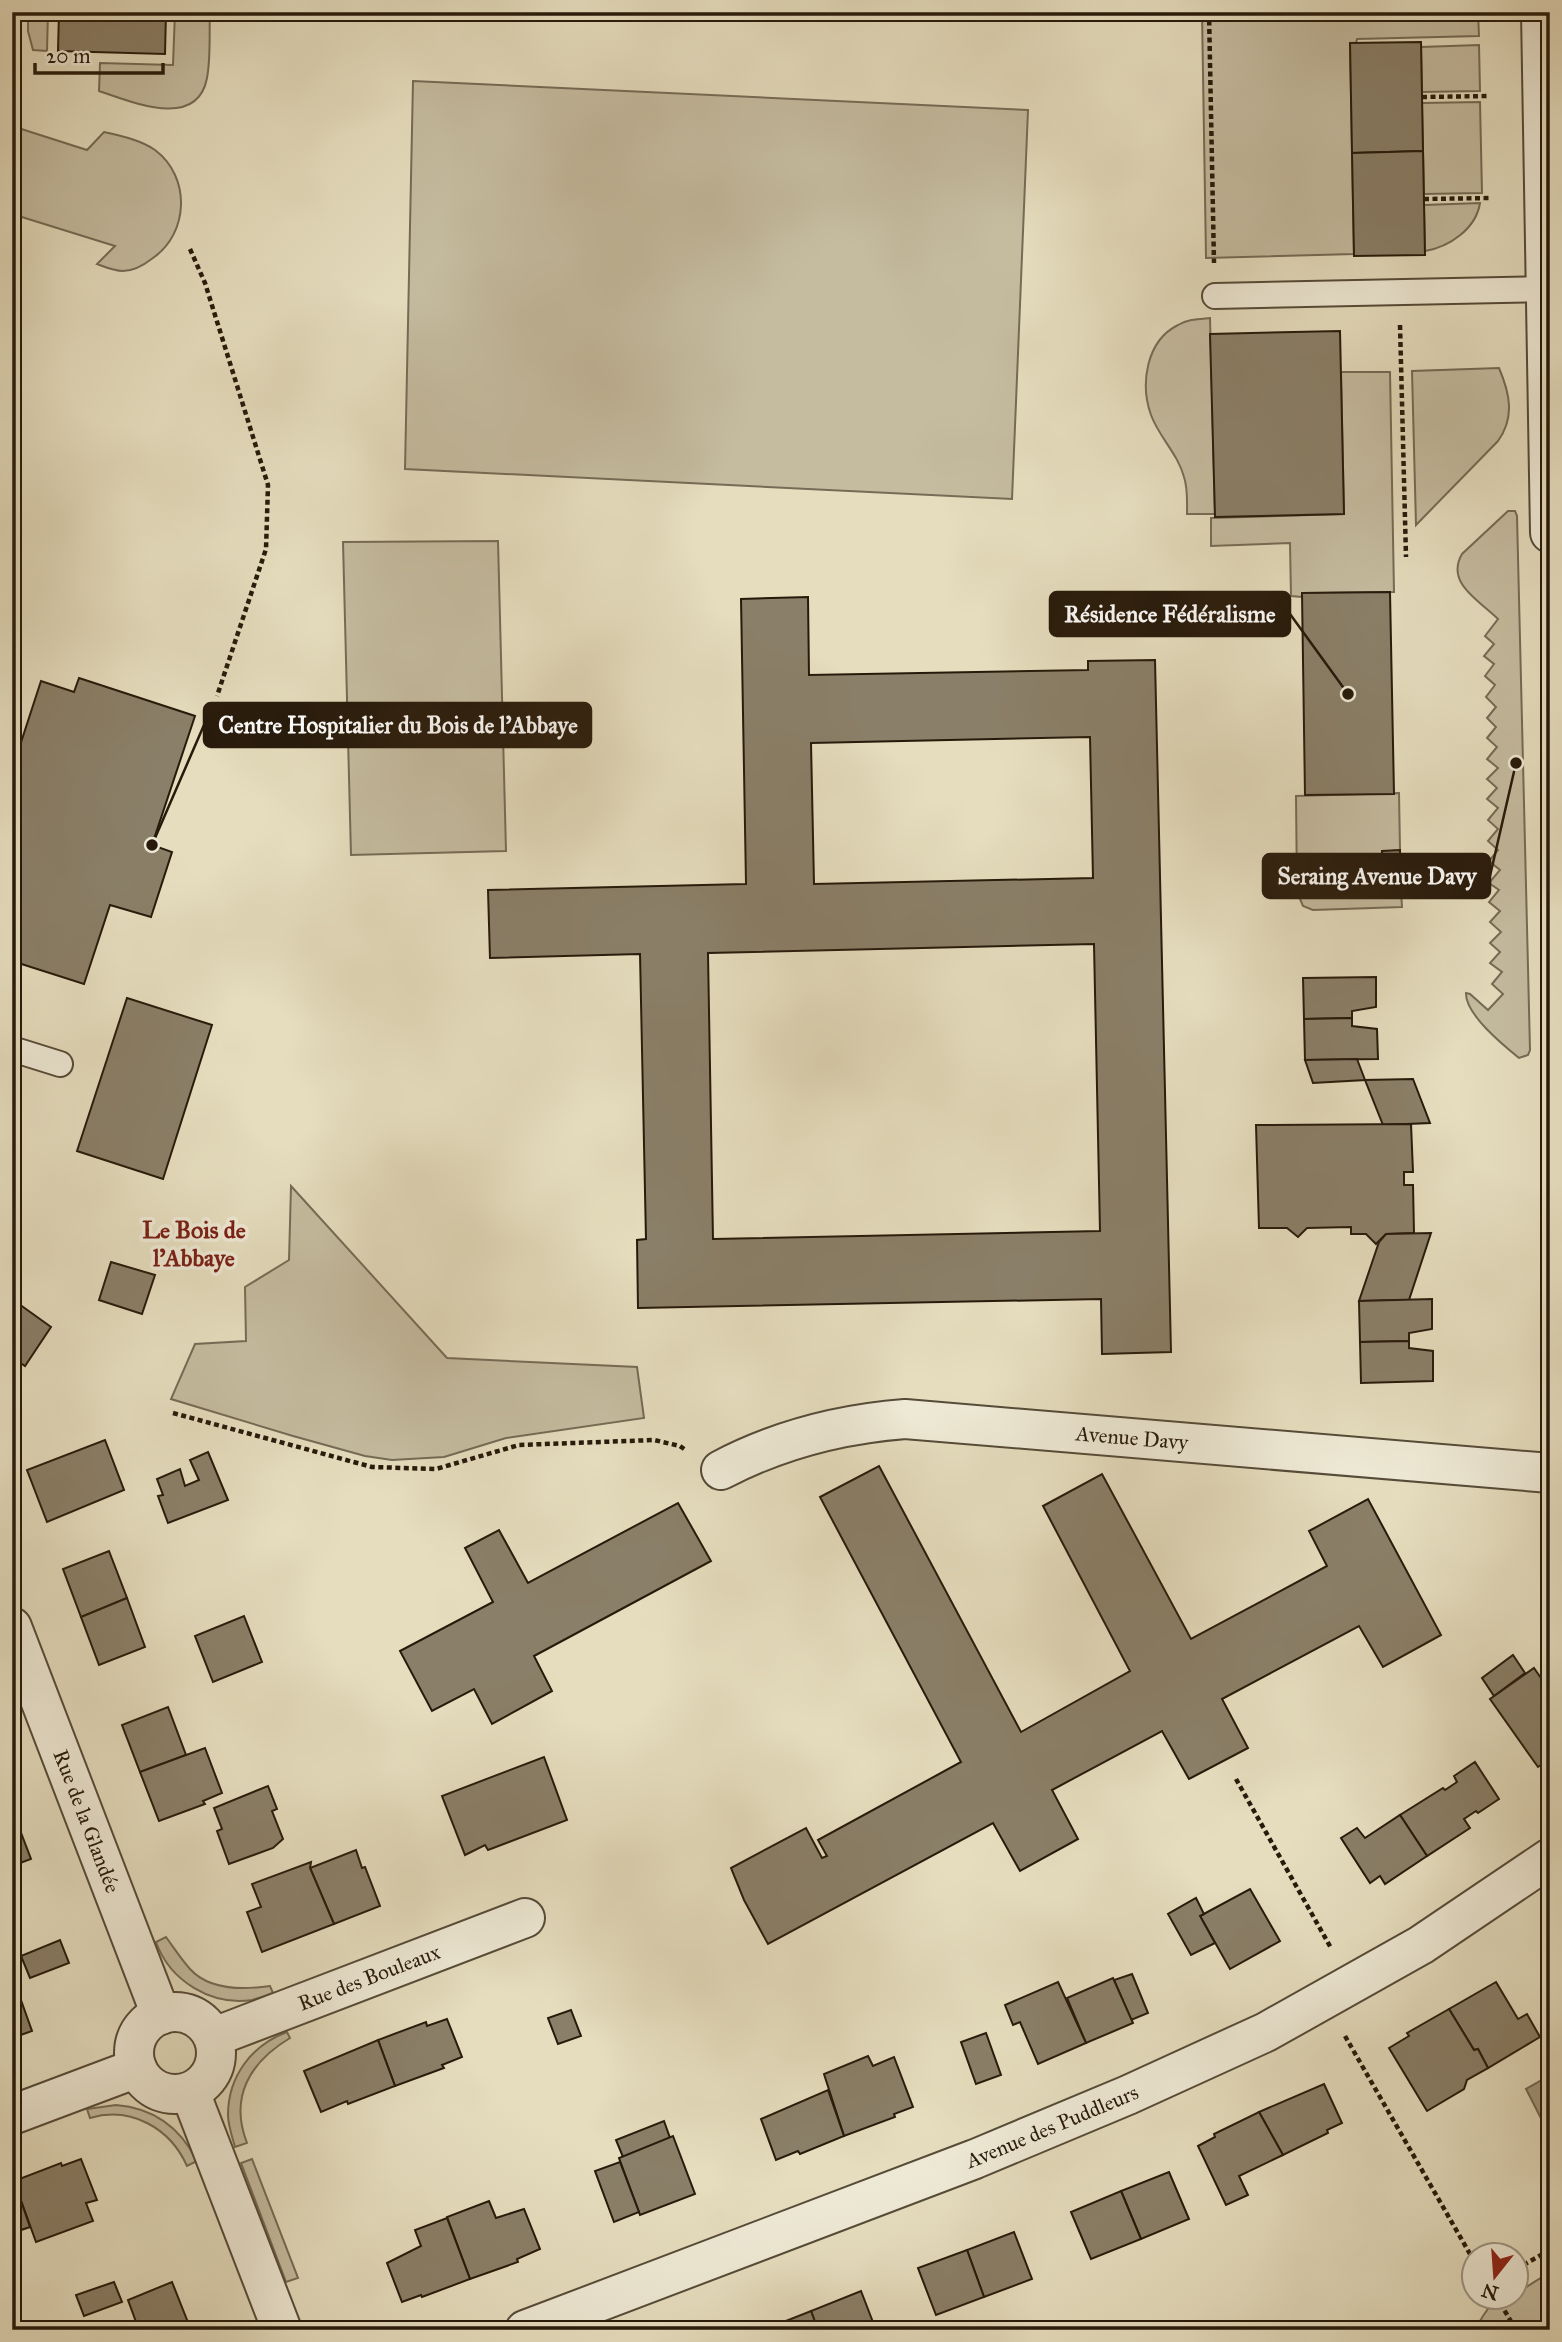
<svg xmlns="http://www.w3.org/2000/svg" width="1562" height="2342" font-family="'IM FELL Great Primer',serif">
<rect width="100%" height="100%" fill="#e5ddbe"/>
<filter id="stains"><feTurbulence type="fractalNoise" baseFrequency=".00286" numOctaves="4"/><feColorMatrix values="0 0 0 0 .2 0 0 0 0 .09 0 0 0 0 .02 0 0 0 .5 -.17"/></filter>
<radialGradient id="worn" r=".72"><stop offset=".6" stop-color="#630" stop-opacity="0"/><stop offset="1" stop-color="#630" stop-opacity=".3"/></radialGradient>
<g fill="#c5bca0" stroke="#766b56" stroke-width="2">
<path d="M 28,12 L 48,12 L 47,51 L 33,50 L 28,31 Z"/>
<path d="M 175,12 L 210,12 C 209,34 211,57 207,78 C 197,131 130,101 99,91 L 100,63 L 173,65 Z"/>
<path d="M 1202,12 L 1478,12 L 1479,36 L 1357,39 L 1356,43 L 1350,44 L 1354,254 L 1206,258 Z"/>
<path d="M 1479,45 L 1480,91 L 1422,92 L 1421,47 Z"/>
<path d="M 413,81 L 1028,110 L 1012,499 L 405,469 Z"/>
<path d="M 1480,102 L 1482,193 L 1424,194 L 1422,103 Z"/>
<path d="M 12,126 L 87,150 L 104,132 C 121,136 141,140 155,150 C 191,177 189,233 153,258 C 144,265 134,271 123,271 C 114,271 105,267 97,264 L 115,246 L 12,214 Z"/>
<path d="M 1480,203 C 1476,229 1449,247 1425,251 L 1424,205 Z"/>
<path d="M 1210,318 L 1215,514 L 1187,514 C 1187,501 1188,489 1184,477 C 1178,454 1159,437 1151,415 C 1140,384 1146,341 1178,325 C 1188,319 1199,319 1210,318 Z"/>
<path d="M 1499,368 C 1510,394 1515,417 1498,441 L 1416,525 L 1412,371 Z"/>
<path d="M 1341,372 L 1390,372 L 1394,592 L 1303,593 L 1302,597 L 1291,596 L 1290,543 L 1211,546 L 1211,518 L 1344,514 Z"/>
<path d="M 1508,511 L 1515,511 L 1517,516 L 1530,1050 L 1528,1055 L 1519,1058 C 1503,1045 1465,1014 1466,993 L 1470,994 L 1488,1010 L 1503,994 L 1492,984 L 1502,972 L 1490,963 L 1500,952 L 1490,943 L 1501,932 L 1490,922 L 1500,911 L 1489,902 L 1499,890 L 1489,883 L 1500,870 L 1489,861 L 1498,850 L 1488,841 L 1498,829 L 1488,820 L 1498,808 L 1487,799 L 1497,788 L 1487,779 L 1498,768 L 1487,759 L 1497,747 L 1487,738 L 1496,727 L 1487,718 L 1496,707 L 1486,697 L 1495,685 L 1485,676 L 1494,664 L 1484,656 L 1494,644 L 1485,636 L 1498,619 C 1480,601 1445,583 1462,554 Z"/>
<path d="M 498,541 L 506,851 L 351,855 L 343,542 Z"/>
<path d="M 1399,793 L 1400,850 L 1382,852 L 1383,891 L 1401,891 L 1402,907 L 1313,910 L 1303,906 L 1297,892 L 1296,796 Z"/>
<path d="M 291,1186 L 447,1358 L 637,1367 L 644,1418 L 506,1438 L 444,1457 L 392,1460 L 365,1456 L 293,1436 L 171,1399 L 195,1344 L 246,1341 L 245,1287 L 289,1260 Z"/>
<path d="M 166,1937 C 174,1948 181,1959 190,1969 C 209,1990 243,1990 270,1986 L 273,1993 C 267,1995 259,1998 252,2000 C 211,2006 170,1981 156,1942 Z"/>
<path d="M 287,2032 L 290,2038 C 250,2062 229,2097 247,2143 L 235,2147 C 232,2136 228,2125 228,2115 C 228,2076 252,2045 287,2032 Z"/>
<path d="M 116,2105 C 154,2108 180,2127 197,2161 L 187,2166 C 170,2128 131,2106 90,2118 L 87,2109 Z"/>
<path d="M 252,2159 L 298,2278 L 286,2282 L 241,2163 Z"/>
<path d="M 1550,2272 L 1550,2330 L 1475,2330 C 1485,2311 1493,2296 1516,2296 L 1517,2293 Z"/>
</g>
<path fill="#a49b81" stroke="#726752" stroke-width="2" d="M 1547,2077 L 1550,2082 L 1550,2136 L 1526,2089 Z"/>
<g fill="#8a7f68" stroke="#271a0b" stroke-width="2" fill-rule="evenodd">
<path d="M 59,12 L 166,12 L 165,54 L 58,51 Z"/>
<path d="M 1421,42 L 1423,151 L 1352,153 L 1350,43 Z"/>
<path d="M 1423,151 L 1425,255 L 1354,256 L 1352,153 Z"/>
<path d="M 1340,331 L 1344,514 L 1215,517 L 1210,334 Z"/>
<path d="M 1390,592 L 1394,794 L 1305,795 L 1302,593 Z"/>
<path d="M 808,597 L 809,675 L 1088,670 L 1088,661 L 1155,660 L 1171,1352 L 1102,1354 L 1101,1299 L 638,1308 L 637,1240 L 646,1239 L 640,954 L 490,958 L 488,890 L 746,884 L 741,599 ZM 1090,737 L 1093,878 L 814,884 L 811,743 ZM 1094,944 L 1100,1231 L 713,1239 L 708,953 Z"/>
<path d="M 79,678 L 195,716 L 152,845 L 172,852 L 151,917 L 110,905 L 84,984 L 12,961 L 12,770 L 41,681 L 74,692 Z"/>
<path d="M 1400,850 L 1401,891 L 1383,891 L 1382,851 Z"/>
<path d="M 1376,977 L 1376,1007 L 1352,1011 L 1352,1018 L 1304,1019 L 1303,978 Z"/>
<path d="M 127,998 L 212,1025 L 163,1179 L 77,1151 Z"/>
<path d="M 1352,1018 L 1352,1026 L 1377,1029 L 1378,1059 L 1305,1060 L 1304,1019 Z"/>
<path d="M 1357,1059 L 1365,1080 L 1313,1083 L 1305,1060 Z"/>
<path d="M 1413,1079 L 1430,1123 L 1383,1125 L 1365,1080 Z"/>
<path d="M 1411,1124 L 1413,1172 L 1404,1172 L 1404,1185 L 1413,1185 L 1414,1233 L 1386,1234 L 1376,1244 L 1366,1234 L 1351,1234 L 1351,1227 L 1307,1228 L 1298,1237 L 1287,1228 L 1259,1228 L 1256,1125 Z"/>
<path d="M 1431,1233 L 1409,1300 L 1359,1301 L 1379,1242 L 1386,1234 Z"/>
<path d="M 111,1262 L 155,1275 L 142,1314 L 99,1300 Z"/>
<path d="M 12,1299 L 51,1327 L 25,1366 L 12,1357 Z"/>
<path d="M 1432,1299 L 1432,1329 L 1409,1333 L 1409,1341 L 1360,1342 L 1359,1301 Z"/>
<path d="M 1409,1341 L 1409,1348 L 1433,1351 L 1433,1381 L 1361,1383 L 1360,1342 Z"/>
<path d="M 105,1440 L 124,1490 L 47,1522 L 27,1470 Z"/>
<path d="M 208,1452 L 228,1500 L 168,1523 L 158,1496 L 163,1495 L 157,1479 L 180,1469 L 185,1486 L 199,1480 L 190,1460 Z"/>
<path d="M 879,1466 L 1021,1732 L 1130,1671 L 1043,1506 L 1102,1474 L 1191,1639 L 1327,1566 L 1309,1531 L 1368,1499 L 1441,1635 L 1383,1667 L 1359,1626 L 1222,1699 L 1248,1748 L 1189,1779 L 1162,1731 L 1052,1790 L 1078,1839 L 1020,1871 L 993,1823 L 768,1944 L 744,1900 L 731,1868 L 806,1828 L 822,1858 L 827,1856 L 818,1840 L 961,1762 L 820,1497 Z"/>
<path d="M 678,1503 L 711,1561 L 534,1656 L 552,1691 L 492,1724 L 474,1689 L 432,1711 L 400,1651 L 493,1602 L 465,1548 L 499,1530 L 528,1583 Z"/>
<path d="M 109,1551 L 127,1598 L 81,1617 L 63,1569 Z"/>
<path d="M 127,1598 L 145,1647 L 99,1665 L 81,1617 Z"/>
<path d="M 244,1616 L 262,1662 L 213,1682 L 195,1636 Z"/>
<path d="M 1513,1655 L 1525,1673 L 1494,1696 L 1482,1678 Z"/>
<path d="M 1534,1668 L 1550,1691 L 1550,1759 L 1538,1767 L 1490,1699 Z"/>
<path d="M 168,1707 L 186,1755 L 140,1772 L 122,1725 Z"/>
<path d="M 205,1748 L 222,1793 L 203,1801 L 205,1804 L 159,1821 L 140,1772 Z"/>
<path d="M 544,1757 L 567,1820 L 488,1850 L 485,1845 L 465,1855 L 442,1796 Z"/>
<path d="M 1475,1762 L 1499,1799 L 1478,1813 L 1476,1811 L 1464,1819 L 1470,1828 L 1427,1856 L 1400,1815 L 1443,1788 L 1445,1790 L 1457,1782 L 1454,1776 Z"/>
<path d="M 268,1786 L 277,1809 L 272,1811 L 283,1839 L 273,1848 L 229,1864 L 217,1831 L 222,1829 L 214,1808 Z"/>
<path d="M 1400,1815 L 1427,1856 L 1385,1884 L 1380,1876 L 1370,1883 L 1341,1838 L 1357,1828 L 1365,1838 Z"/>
<path d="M 15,1817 L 31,1859 L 12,1866 L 12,1818 Z"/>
<path d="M 356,1850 L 362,1868 L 365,1867 L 380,1906 L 334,1924 L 310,1868 Z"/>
<path d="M 311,1862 L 310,1868 L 334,1924 L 262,1952 L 247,1912 L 261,1907 L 252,1884 Z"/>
<path d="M 1250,1889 L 1280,1941 L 1230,1969 L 1200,1916 Z"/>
<path d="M 1196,1898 L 1204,1914 L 1200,1916 L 1215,1943 L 1191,1955 L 1168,1914 Z"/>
<path d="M 60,1940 L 69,1963 L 30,1978 L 21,1956 Z"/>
<path d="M 1132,1974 L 1148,2013 L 1131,2020 L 1114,1980 Z"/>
<path d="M 1113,1978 L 1133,2023 L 1086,2043 L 1067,1998 Z"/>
<path d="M 1058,1982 L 1086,2043 L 1038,2064 L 1020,2022 L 1013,2025 L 1005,2005 Z"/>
<path d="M 1496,1982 L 1518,2019 L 1527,2014 L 1540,2037 L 1488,2068 L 1478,2049 L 1474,2050 L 1449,2009 Z"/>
<path d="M 17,1989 L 32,2031 L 12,2038 L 12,1991 Z"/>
<path d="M 1449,2009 L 1474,2050 L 1478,2049 L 1488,2068 L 1467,2080 L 1464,2089 L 1427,2111 L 1389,2048 L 1409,2036 L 1407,2033 Z"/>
<path d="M 571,2010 L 581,2036 L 558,2044 L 548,2018 Z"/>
<path d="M 447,2019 L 462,2057 L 442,2065 L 444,2068 L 395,2086 L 378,2040 L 426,2022 L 427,2026 Z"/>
<path d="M 986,2033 L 1001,2075 L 976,2084 L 961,2042 Z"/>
<path d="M 378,2040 L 395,2086 L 348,2104 L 347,2101 L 321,2112 L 304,2071 Z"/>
<path d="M 868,2056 L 873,2066 L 894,2057 L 913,2107 L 894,2114 L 895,2117 L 844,2136 L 824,2074 Z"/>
<path d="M 1324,2084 L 1342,2123 L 1327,2130 L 1328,2133 L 1283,2155 L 1259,2112 Z"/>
<path d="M 828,2090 L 844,2136 L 800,2154 L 798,2151 L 776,2160 L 761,2119 Z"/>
<path d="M 1259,2112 L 1283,2155 L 1239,2176 L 1248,2195 L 1226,2205 L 1198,2146 L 1215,2137 L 1214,2134 Z"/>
<path d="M 664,2121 L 670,2138 L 623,2157 L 616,2140 Z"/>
<path d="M 673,2136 L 695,2194 L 640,2215 L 619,2158 Z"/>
<path d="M 81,2159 L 97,2200 L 86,2203 L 93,2221 L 36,2242 L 14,2181 L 61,2163 L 62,2166 Z"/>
<path d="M 620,2162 L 639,2212 L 614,2222 L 595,2171 Z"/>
<path d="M 1169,2172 L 1189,2219 L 1141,2239 L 1121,2191 Z"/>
<path d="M 14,2181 L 30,2227 L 12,2233 L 12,2182 Z"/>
<path d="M 1121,2191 L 1141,2239 L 1091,2259 L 1071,2212 Z"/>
<path d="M 489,2201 L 496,2218 L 524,2209 L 540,2249 L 517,2259 L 518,2262 L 470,2279 L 447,2217 Z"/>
<path d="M 447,2218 L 470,2279 L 422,2297 L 421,2295 L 402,2302 L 387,2263 L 421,2246 L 415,2230 Z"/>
<path d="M 1014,2232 L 1032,2279 L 984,2297 L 967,2250 Z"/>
<path d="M 967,2250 L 984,2297 L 936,2315 L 918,2268 Z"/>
<path d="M 114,2282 L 122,2302 L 84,2316 L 76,2295 Z"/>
<path d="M 172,2282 L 191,2330 L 139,2330 L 128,2300 Z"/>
<path d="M 861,2291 L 876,2330 L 818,2330 L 811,2311 Z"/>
<path d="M 811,2311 L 818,2330 L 763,2330 Z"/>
</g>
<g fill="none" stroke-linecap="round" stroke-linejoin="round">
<defs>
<g id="service">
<path d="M 1215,296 L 1545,289"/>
<path d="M 12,1049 L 60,1064"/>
</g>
<g id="minor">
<path d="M 1541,12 L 1550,533"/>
<path id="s1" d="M 721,1470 C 778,1440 841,1424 905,1419 L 1550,1473"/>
<path id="s2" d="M 12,1627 L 161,2015"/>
<circle cx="175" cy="2053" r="41"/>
<path id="s3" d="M 214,2037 L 525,1918"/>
<path d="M 190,2092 L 282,2330"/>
<path d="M 12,2115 L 137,2068"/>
<path id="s4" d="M 525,2330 L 975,2159 L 1128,2095 L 1266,2032 L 1421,1945 L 1550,1858"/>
</g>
</defs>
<use href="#service" stroke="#564b38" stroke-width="28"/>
<use href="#minor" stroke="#564b38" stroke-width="42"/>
<g stroke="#271a0b" stroke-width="4.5" stroke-dasharray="5 3.5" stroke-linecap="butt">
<path d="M 1209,12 L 1214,263"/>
<path d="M 1422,97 L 1490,96"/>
<path d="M 1424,199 L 1492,198"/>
<path d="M 190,249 L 205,283 L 268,485 L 266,549 L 217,696"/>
<path d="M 1400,325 L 1406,557"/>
<path d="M 173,1413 L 372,1467 L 436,1469 L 519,1445 L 654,1440 L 680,1446 L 687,1451"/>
<path d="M 1236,1779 L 1331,1948"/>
<path d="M 1345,2036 L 1474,2261"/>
<path d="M 1516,2269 L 1550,2250"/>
<path d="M 1496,2296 L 1516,2330"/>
</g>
<use href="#service" stroke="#eee9d5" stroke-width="24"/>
<use href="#minor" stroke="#eee9d5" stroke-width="38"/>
</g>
<g text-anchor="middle" stroke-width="7" stroke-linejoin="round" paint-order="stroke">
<g font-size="21" fill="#271a0b" stroke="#eee9d5">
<text dy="7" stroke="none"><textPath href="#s1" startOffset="420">Avenue Davy</textPath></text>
<text dy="7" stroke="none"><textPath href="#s2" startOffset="208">Rue de la Glandée</textPath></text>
<text dy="7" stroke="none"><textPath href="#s3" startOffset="166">Rue des Bouleaux</textPath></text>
<text dy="7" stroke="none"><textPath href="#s4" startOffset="565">Avenue des Puddleurs</textPath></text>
</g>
<g font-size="24" font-weight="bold" fill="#7a1f14" stroke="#eee9d5">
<text x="194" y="1238">Le Bois de<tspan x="194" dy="28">l'Abbaye</tspan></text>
</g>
</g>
<path fill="none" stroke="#271a0b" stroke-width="2.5" d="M1348 694L1290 614M152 845L204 725M1516 763L1490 876"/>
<g fill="#271a0b" stroke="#eee9d5" stroke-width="2.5">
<circle cx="1348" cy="694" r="7"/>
<circle cx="152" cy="845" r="7"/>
<circle cx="1516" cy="763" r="7"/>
</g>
<g fill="#271a0b" stroke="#271a0b" stroke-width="2.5">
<rect x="1050" y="592" width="240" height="44" rx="7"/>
<rect x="204" y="703" width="387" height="44" rx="7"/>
<rect x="1263" y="854" width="227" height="44" rx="7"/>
</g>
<g font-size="23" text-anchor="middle" font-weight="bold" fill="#fff">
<text x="1170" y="622">Résidence Fédéralisme</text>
<text x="398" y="733">Centre Hospitalier du Bois de l'Abbaye</text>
<text x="1377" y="884">Seraing Avenue Davy</text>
</g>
<rect width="1562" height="2342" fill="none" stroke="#e5ddbe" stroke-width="42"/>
<rect x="14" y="14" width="1534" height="2314" fill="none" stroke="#271a0b" stroke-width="3.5"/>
<rect x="21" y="21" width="1520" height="2300" fill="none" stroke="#271a0b" stroke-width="2"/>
<g transform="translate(1495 2276) rotate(197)"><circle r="33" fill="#eee9d5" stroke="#9e9684" stroke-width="2"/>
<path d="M0-5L12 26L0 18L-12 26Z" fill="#8f2418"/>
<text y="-10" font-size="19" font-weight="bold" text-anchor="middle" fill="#271a0b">N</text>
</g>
<path d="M35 63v10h128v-10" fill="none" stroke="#271a0b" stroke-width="3.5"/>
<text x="46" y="63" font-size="21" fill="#271a0b" stroke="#eee9d5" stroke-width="5" paint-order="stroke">20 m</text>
<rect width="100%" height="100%" filter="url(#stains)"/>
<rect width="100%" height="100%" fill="url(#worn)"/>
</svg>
